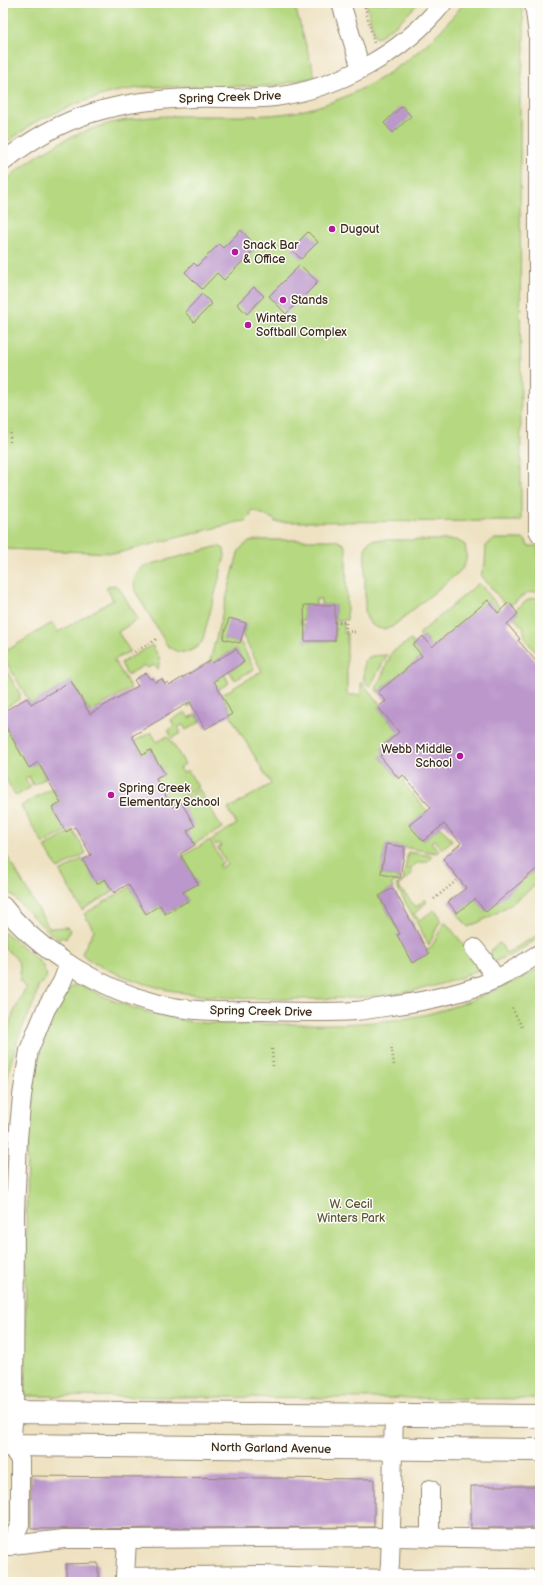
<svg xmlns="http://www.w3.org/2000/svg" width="543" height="1585" font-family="'Balsamiq Sans',sans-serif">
<rect width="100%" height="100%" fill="#fdfcf7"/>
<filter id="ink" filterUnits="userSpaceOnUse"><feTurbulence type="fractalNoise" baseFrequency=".025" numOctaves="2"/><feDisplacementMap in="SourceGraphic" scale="8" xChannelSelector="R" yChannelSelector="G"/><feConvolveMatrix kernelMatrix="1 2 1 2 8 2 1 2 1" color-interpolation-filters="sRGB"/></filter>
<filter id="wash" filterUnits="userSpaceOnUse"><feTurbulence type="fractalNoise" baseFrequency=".012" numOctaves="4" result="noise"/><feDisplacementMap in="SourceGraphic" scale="16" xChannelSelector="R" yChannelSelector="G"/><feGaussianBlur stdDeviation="0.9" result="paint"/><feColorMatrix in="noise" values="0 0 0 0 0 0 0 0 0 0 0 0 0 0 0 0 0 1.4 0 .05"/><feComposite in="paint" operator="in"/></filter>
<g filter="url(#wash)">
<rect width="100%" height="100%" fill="#eee2c2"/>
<g fill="#b5d880" stroke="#78814f">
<path d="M 3,3 L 294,3 L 315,77 L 273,86 L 146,87 L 113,92 L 76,104 L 35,122 L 3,145 Z"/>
<path d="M 366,3 L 419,3 L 397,24 L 377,38 L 375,37 Z"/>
<path d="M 464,3 L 521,3 L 524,26 L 524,51 L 520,98 L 521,521 L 275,522 L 275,520 L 253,510 L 250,512 L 251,516 L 246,521 L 238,522 L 118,553 L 3,549 L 3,183 C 40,149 85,125 134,119 C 159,115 185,116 210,116 C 242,116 278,117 309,109 C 355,97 400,70 434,37 C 445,27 454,15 464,3 Z"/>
<path d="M 495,539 L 523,539 L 526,541 L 528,546 L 538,546 L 540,591 L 526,593 L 511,605 L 506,606 L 481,575 L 485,564 L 486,546 L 489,542 Z"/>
<path d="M 255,540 L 336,540 L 345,545 L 346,549 L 347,620 L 335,620 L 335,605 L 321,605 L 321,599 L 316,599 L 316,605 L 304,605 L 304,620 L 301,620 L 301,624 L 305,624 L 305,641 L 335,641 L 335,623 L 344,623 L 344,633 L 347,633 L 347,695 L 361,695 L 361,682 L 381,705 L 378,707 L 400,734 L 395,735 L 382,747 L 383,754 L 380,757 L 398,778 L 405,773 L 408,777 L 403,782 L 432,817 L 423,814 L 410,825 L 423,841 L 436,830 L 438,824 L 452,840 L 442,849 L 434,840 L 431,842 L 439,851 L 436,853 L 386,844 L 381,874 L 400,878 L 400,879 L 391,884 L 393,888 L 379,896 L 397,929 L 411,921 L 414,926 L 397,935 L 427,950 L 431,948 L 444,923 L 446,923 L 480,964 L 482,968 C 420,999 350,999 282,999 C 222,998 178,998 121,975 C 111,971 87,962 82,953 L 94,930 L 84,914 L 130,887 L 146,914 L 160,905 L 165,914 L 188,901 L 183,892 L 197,883 L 182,856 L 210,840 L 223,863 L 219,865 L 220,868 L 227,864 L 218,848 L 221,846 L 219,843 L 216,845 L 212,839 L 237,824 L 228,809 L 271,784 L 230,715 L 232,714 L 223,697 L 211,701 L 262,671 L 243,636 L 246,623 L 223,639 L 241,643 L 254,669 L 235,680 L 229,671 L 244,662 L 236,649 L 217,660 L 229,683 L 188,707 L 185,702 L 220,677 L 210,661 L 238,553 C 242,545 248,542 255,540 Z"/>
<path d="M 372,540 L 457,540 L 465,545 C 467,557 468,563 459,572 L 392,627 C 379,632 368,626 365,612 L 365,549 L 369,542 Z"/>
<path d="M 219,546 L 224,549 L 225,556 L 202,642 C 191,654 179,656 167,645 L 135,591 C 133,581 136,572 144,566 Z"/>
<path d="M 479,583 L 501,609 L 498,612 L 488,601 L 432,647 L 424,636 L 421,638 L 419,634 Z"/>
<path d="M 114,585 L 119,588 L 138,619 L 118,632 L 130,651 L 114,660 L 131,688 L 90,712 L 71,681 L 31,704 L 5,660 L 6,651 L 52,623 L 58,632 L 113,600 L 106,587 Z"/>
<path d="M 540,597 L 537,603 L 540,616 L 540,657 L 525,639 L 524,629 L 514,617 L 518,614 L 515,610 L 529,599 Z"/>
<path d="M 411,640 L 414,644 L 413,646 L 422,656 L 378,692 L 376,689 L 392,652 Z"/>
<path d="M 152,645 L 160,659 L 158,670 L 155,665 L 147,668 L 145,665 L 127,675 L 121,663 Z"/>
<path d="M 387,655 L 370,687 L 364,680 L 364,661 C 370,654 378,656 387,655 Z"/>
<path d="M 3,665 L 20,694 L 20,699 L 3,709 Z"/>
<path d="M 185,712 L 189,718 L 196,714 L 200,722 L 186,730 L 183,725 L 178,727 L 181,733 L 172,738 L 168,730 L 174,726 L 171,720 Z"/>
<path d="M 3,722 L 29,767 L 37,763 L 46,778 L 33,785 L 29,776 L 25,779 L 31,787 L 16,796 L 3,774 Z"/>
<path d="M 151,732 L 157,742 L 168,736 L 185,764 L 179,768 L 183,773 L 188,770 L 198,787 L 170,803 L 156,779 L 164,774 L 151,750 L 143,755 L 135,741 Z"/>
<path d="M 52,788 L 61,803 L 52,808 L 66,831 L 43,844 L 21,806 Z"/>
<path d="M 199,789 L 222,828 L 194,844 L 171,806 Z"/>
<path d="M 73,830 L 86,853 L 58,869 L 45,847 Z"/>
<path d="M 3,849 L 49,928 L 67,927 L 70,930 L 66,939 L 62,937 L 59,940 C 38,923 19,905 3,883 Z"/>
<path d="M 408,852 L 432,856 L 427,862 C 419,862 415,863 410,869 L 412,874 L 398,886 L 416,907 L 424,900 L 426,900 L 426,903 L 414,914 L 420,920 L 434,910 L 440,916 L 440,921 L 429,945 L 396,885 L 403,881 Z"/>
<path d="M 82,859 L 97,883 L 105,879 L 113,892 L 82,910 L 60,872 Z"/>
<path d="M 540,866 L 540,881 C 518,900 495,916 468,927 L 457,913 L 475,898 L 486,911 Z"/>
<path d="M 3,932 L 11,937 L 42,964 L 47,976 L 45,980 L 38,987 L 35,1000 L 18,1038 L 10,1065 L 3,1103 L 3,1043 L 13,1014 L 26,987 L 19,981 C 22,964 19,958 3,948 Z"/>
<path d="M 540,934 L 540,937 L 515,953 L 491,963 C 491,952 489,949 500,943 L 506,953 Z"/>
<path d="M 540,968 L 540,1399 L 25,1396 L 27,1121 C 34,1076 43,1025 71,987 L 79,985 L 83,986 C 121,1006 162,1019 204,1023 C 233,1025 263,1024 292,1024 C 338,1025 383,1024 428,1014 C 468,1004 504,987 540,968 Z"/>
</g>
<g id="blocks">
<g fill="#bc97cc">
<path d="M 402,106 L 411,116 L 393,133 L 384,123 Z"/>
<path d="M 241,230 L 257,247 L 224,280 L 217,273 L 202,289 L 185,272 L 194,263 L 197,266 L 219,244 L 223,248 Z"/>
<path d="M 308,232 L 318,242 L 301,259 L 291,249 Z"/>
<path d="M 300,265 L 318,282 L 286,314 L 269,296 Z"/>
<path d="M 254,287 L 264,296 L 247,314 L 237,304 Z"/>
<path d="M 202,294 L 212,304 L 194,322 L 185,312 Z"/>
<path d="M 488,600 L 498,613 L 509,602 L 518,614 L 507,624 L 520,639 L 518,640 L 540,666 L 540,756 L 534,761 L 540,767 L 540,866 L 486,912 L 475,899 L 457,913 L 448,902 L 466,888 L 443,859 L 461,843 L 444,824 L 423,841 L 409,825 L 431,808 L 403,775 L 399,779 L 380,756 L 383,754 L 382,747 L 399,732 L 378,707 L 386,701 L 378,692 L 422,656 L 413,645 L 423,636 L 432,647 Z"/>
<path d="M 304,605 L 335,605 L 335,641 L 305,641 Z"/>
<path d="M 229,618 L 246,623 L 240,643 L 223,639 Z"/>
<path d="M 236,649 L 244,662 L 214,681 L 232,714 L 205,729 L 190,702 L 132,736 L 143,755 L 150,750 L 165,774 L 156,779 L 172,807 L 181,802 L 195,826 L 187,831 L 195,845 L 180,854 L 198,884 L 183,892 L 188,901 L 165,914 L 160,905 L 146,914 L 128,884 L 114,893 L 105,879 L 97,884 L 83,860 L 91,855 L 75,827 L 66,832 L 52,808 L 61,803 L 38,762 L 29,768 L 3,722 L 3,712 L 27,698 L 31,704 L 71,681 L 90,714 L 138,686 L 134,680 L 146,673 L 150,679 L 153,678 L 155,682 L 162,679 L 165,684 L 168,682 L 170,685 L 210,661 L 212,663 Z"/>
<path d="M 386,844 L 405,847 L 400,878 L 381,874 Z"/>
<path d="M 393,888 L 429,954 L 412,963 L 397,935 L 400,934 L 379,896 Z"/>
<path d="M 31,1476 L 374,1479 L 374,1527 L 31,1529 Z"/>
<rect x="471" y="1486" width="69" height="42"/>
<path d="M 98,1563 L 98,1582 L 66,1582 L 66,1564 Z"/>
</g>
</g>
</g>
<g filter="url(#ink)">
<use href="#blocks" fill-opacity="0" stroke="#948670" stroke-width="1"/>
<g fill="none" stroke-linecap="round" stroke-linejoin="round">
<defs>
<g id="minor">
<path d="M 341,3 L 361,69"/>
<path d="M 534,3 L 538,35 L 538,530 L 540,534"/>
<path d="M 3,162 C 61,114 120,100 194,98 C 221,97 248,100 275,97 C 339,88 403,53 443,3"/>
<path d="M 3,906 C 39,952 103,990 159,1004 C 193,1013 229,1011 264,1011 C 294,1012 325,1013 355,1011 C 367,1010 379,1008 391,1006 C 427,1001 462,994 496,979 C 511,972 526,962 540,953"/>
<path d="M 474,948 L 483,959 L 496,979"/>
<path d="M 11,1446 L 14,1412 L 15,1213 L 18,1139 L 22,1096 L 29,1050 L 46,1009 L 62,982 L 69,964"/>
<path d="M 430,1489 L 430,1538"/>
<path d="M 127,1539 L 391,1537 L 540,1539"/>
<path d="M 3,1546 L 64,1539 L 127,1539 L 125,1577 L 259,1575 L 388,1579 L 390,1564 L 394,1415"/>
<path d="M 10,1546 L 20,1524 L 20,1460 L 11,1446"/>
<path d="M 389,1582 L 388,1579 L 510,1578 L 540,1579"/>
</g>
<g id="major">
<path d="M 3,1412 L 540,1416"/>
<path d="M 3,1445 L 540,1450"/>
</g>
</defs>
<use href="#minor" stroke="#948670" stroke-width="20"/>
<use href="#major" stroke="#948670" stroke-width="24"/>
<g stroke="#948670" stroke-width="2.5" stroke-dasharray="1 3" stroke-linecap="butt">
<path d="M 364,3 L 374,43"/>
<path d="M 3,441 L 4,422"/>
<path d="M 10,442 L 11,430"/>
<path d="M 335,622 L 346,622 L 346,631 L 355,632"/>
<path d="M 131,654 L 157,639"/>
<path d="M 434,899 L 456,881"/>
<path d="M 512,1008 L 523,1029"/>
<path d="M 391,1044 L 394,1065"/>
<path d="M 272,1049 L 273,1069"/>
</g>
<use href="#minor" stroke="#fff" stroke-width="18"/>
<use href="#major" stroke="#fff" stroke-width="22"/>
</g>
</g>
<g fill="#b5179e" stroke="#fdfcf7" stroke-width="1.5">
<circle cx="332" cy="229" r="4"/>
<circle cx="235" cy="252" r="4"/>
<circle cx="283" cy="300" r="4"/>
<circle cx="248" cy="325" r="4"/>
<circle cx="460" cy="756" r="4"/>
<circle cx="111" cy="795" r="4"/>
</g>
<g text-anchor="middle" stroke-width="3" stroke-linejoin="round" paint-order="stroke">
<g font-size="12" fill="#3b2a1e" stroke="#fdfcf7">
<text transform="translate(230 97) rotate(-2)" y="4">Spring Creek Drive</text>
<text transform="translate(261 1011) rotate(1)" y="4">Spring Creek Drive</text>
<text transform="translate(271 1448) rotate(1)" y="4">North Garland Avenue</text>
</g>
<g font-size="12" fill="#3b2a1e" stroke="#fdfcf7" text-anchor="start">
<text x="340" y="233">Dugout</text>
<text x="243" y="249">Snack Bar<tspan x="243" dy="14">&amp; Office</tspan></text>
<text x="291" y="304">Stands</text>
<text x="256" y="322">Winters<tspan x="256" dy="14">Softball Complex</tspan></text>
<text x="452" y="753" text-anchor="end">Webb Middle<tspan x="452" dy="14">School</tspan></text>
<text x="119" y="792">Spring Creek<tspan x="119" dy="14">Elementary School</tspan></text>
</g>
<g font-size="12" fill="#5a5636" stroke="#fdfcf7">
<text x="351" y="1208">W. Cecil<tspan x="351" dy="14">Winters Park</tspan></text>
</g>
</g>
<rect width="543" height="1585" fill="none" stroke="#fdfcf7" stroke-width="16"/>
</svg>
